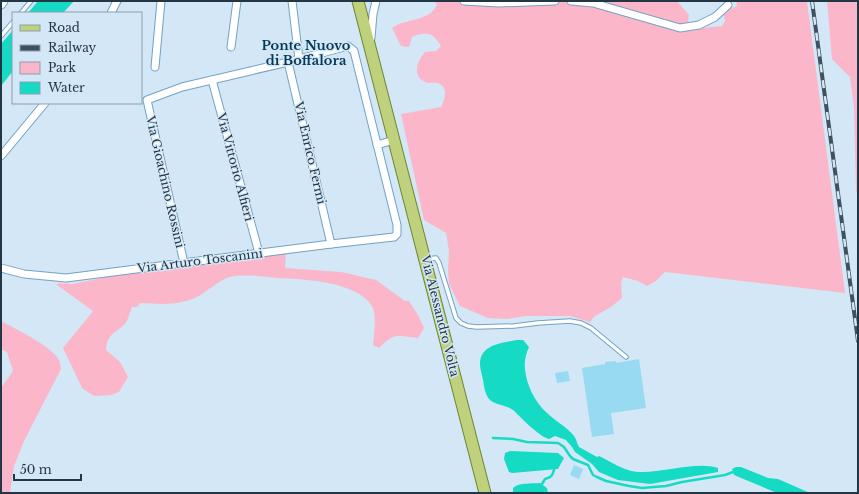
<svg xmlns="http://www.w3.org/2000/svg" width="859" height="494" font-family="'Libre Baskerville',serif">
<rect width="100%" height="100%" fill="#d3e7f6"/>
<g fill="#fbb7c9">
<path d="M 433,1 L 452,1 L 469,4 L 523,1 L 677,1 L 689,15 L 688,21 L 689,31 L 703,28 L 722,26 L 725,21 L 723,12 L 737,6 L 736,1 L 807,1 L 845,293 L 665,272 L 656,281 L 647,286 L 638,281 L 623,277 L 621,283 L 622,298 L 611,307 L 595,316 L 590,322 L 570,316 L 526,316 L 507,319 L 488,318 L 460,306 L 449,284 L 448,270 L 449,251 L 446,233 L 424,220 L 401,114 L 441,107 C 445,99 449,86 437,83 C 433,82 429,84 425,82 C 411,75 418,60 425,52 L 436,51 L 441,46 C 433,32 426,31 412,37 L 409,47 L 401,46 L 392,28 C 405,18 431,22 437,4 Z"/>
<path d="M 827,1 L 858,1 L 858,199 L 856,190 L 854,107 L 850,77 L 832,59 Z"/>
<path d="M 286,252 L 285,268 L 341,272 L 376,280 L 405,301 L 409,301 L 418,315 L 424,328 L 418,338 C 398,336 394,332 379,348 L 373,345 C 374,335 377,314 372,306 C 357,281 302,279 276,278 C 261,276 245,274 230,277 C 220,279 207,292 197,297 C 177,306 161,304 140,303 L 137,307 L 132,307 C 130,312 128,321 124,325 C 114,334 107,334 106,350 L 120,362 L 128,377 L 119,392 L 111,395 L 94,396 L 82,388 L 63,348 L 93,311 L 57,285 L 58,283 L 72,284 L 127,273 Z"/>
<path d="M 1,321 C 14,328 53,347 59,360 C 60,362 60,366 61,369 L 24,441 L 14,466 L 10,493 L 1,493 L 1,388 L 13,371 L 7,352 L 1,349 Z"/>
</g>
<g fill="#16dbc4">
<path d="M 38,1 L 74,1 L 63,13 L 28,13 Z"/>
<path d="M 13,30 L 13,71 L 1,86 L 1,44 Z"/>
<path d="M 517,340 L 523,340 L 529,347 C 526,354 524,361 525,369 C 526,384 535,402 546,412 C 555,421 567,427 574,436 C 577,440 577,444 579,447 L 597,457 L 599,456 C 613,463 627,473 643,472 C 664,472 699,461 718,468 L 718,472 L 650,484 L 618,480 L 599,472 L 592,464 L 575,452 L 572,447 L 566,440 L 555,436 L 549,439 C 538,436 522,418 513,410 C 506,405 496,405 490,400 C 485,395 484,386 483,380 C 482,375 480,369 480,364 C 480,344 503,343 517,340 Z"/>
<path d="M 510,451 L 558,453 L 564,458 L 558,469 L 512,473 L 509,472 L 504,459 L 505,453 Z"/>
<path d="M 736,467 L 741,467 L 768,478 L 778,479 L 810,493 L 777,493 L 734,475 L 732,469 Z"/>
<path d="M 540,483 L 547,488 L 548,493 L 513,493 L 513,488 C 520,482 531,484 540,483 Z"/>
</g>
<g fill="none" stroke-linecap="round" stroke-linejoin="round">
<g stroke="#16dbc4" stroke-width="2.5">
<path d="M 493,438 L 513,439 L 527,442 L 558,443 L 564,447 L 570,456 L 573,459 L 588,465 L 593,475 L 597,477 L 606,481 L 629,486 L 642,488 L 666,486 L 682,482 L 725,475 L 733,472"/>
<path d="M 542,484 L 545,479 C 552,477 552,476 554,470"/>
</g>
</g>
<g fill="#98daf1">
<path d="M 639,359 L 646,408 L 611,413 L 614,434 L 592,437 L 582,368 L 605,364 L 605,362 L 616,361 L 616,363 Z"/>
<path d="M 568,371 L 570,381 L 557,383 L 555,373 Z"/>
<path d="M 574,465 L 583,469 L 579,479 L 570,475 Z"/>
</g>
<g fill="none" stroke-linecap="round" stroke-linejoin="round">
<defs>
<g id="service">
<path d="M 21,13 L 31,1"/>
<path d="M 1,36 L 13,22"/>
<path d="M 427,259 L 436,258 L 439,263 L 456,318 L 461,323 L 468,326 L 477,327 L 514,326 L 538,323 L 570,321 L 581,323 L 591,328 L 626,357"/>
</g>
<g id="minor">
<path d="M 292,1 L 299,59"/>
<path d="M 464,1 L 499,3 L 555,1"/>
<path d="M 571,1 L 593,3 L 680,28 L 699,25 L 715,17 L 728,5"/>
<path d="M 111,13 L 117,1"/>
<path d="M 371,38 L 373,14 L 376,1"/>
<path d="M 231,47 L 237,1"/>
<path d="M 288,62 L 331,244"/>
<path d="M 155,67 L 161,1"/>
<path d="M 212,80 L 259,253"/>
<path d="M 377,145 L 394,140"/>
<path d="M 1,156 L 45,103"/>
<path d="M 1,268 L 24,274 L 66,278 L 331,244 L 394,237 L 397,234 L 397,225 L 354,51 L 348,46 L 288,62 L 182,87 L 147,100 L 184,263"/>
</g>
<path id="tertiary" d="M 1,4 L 3,1"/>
<path id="primary" d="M 358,1 L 485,493"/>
</defs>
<use href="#service" stroke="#72a2c6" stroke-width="5.5"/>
<use href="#minor" stroke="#72a2c6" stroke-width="9"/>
<use href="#tertiary" stroke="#72a2c6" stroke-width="11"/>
<use href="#primary" stroke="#6c8732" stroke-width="13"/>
<use href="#service" stroke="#fff" stroke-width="3.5"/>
<use href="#minor" stroke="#fff" stroke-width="7"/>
<use href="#tertiary" stroke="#fff" stroke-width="9"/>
<use href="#primary" stroke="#bfd17d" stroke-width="11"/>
<defs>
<path id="rail" d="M 812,1 L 858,341"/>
</defs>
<use href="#rail" stroke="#3d5160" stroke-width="4"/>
<use href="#rail" stroke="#d3e7f6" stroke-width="2.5" stroke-dasharray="8" stroke-linecap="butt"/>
</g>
<g text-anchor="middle" stroke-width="3" stroke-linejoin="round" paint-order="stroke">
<g font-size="12" fill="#223645" stroke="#d3e7f6">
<text transform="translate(310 153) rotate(77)" y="4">Via Enrico Fermi</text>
<text transform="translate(235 167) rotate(75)" y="4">Via Vittorio Alfieri</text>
<text transform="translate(165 182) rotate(77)" y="4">Via Gioachino Rossini</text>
<text transform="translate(200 261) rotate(-7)" y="4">Via Arturo Toscanini</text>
<text transform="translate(440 316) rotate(76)" y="4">Via Alessandro Volta</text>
</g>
<g font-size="13" font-weight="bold" fill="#043957" stroke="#d3e7f6">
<text x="306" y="50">Ponte Nuovo<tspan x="306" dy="15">di Boffalora</tspan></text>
</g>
</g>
<rect width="859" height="494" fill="none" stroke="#223645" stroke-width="4"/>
<rect x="12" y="12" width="130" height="92" fill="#d3e7f6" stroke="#8ca0af"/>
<rect x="20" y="25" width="20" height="6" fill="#bfd17d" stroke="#8ca0af"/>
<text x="48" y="32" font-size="12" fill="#223645">Road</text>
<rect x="20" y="45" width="20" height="6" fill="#3d5160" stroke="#8ca0af"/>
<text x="48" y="52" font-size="12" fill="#223645">Railway</text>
<rect x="20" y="62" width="20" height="12" fill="#fbb7c9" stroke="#8ca0af"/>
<text x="48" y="72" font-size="12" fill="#223645">Park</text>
<rect x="20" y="82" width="20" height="12" fill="#16dbc4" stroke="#8ca0af"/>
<text x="48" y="92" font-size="12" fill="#223645">Water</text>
<path d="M14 474v6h67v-6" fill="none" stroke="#223645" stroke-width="2"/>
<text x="20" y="474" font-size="12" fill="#223645" stroke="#d3e7f6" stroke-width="3" paint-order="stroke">50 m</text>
</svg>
